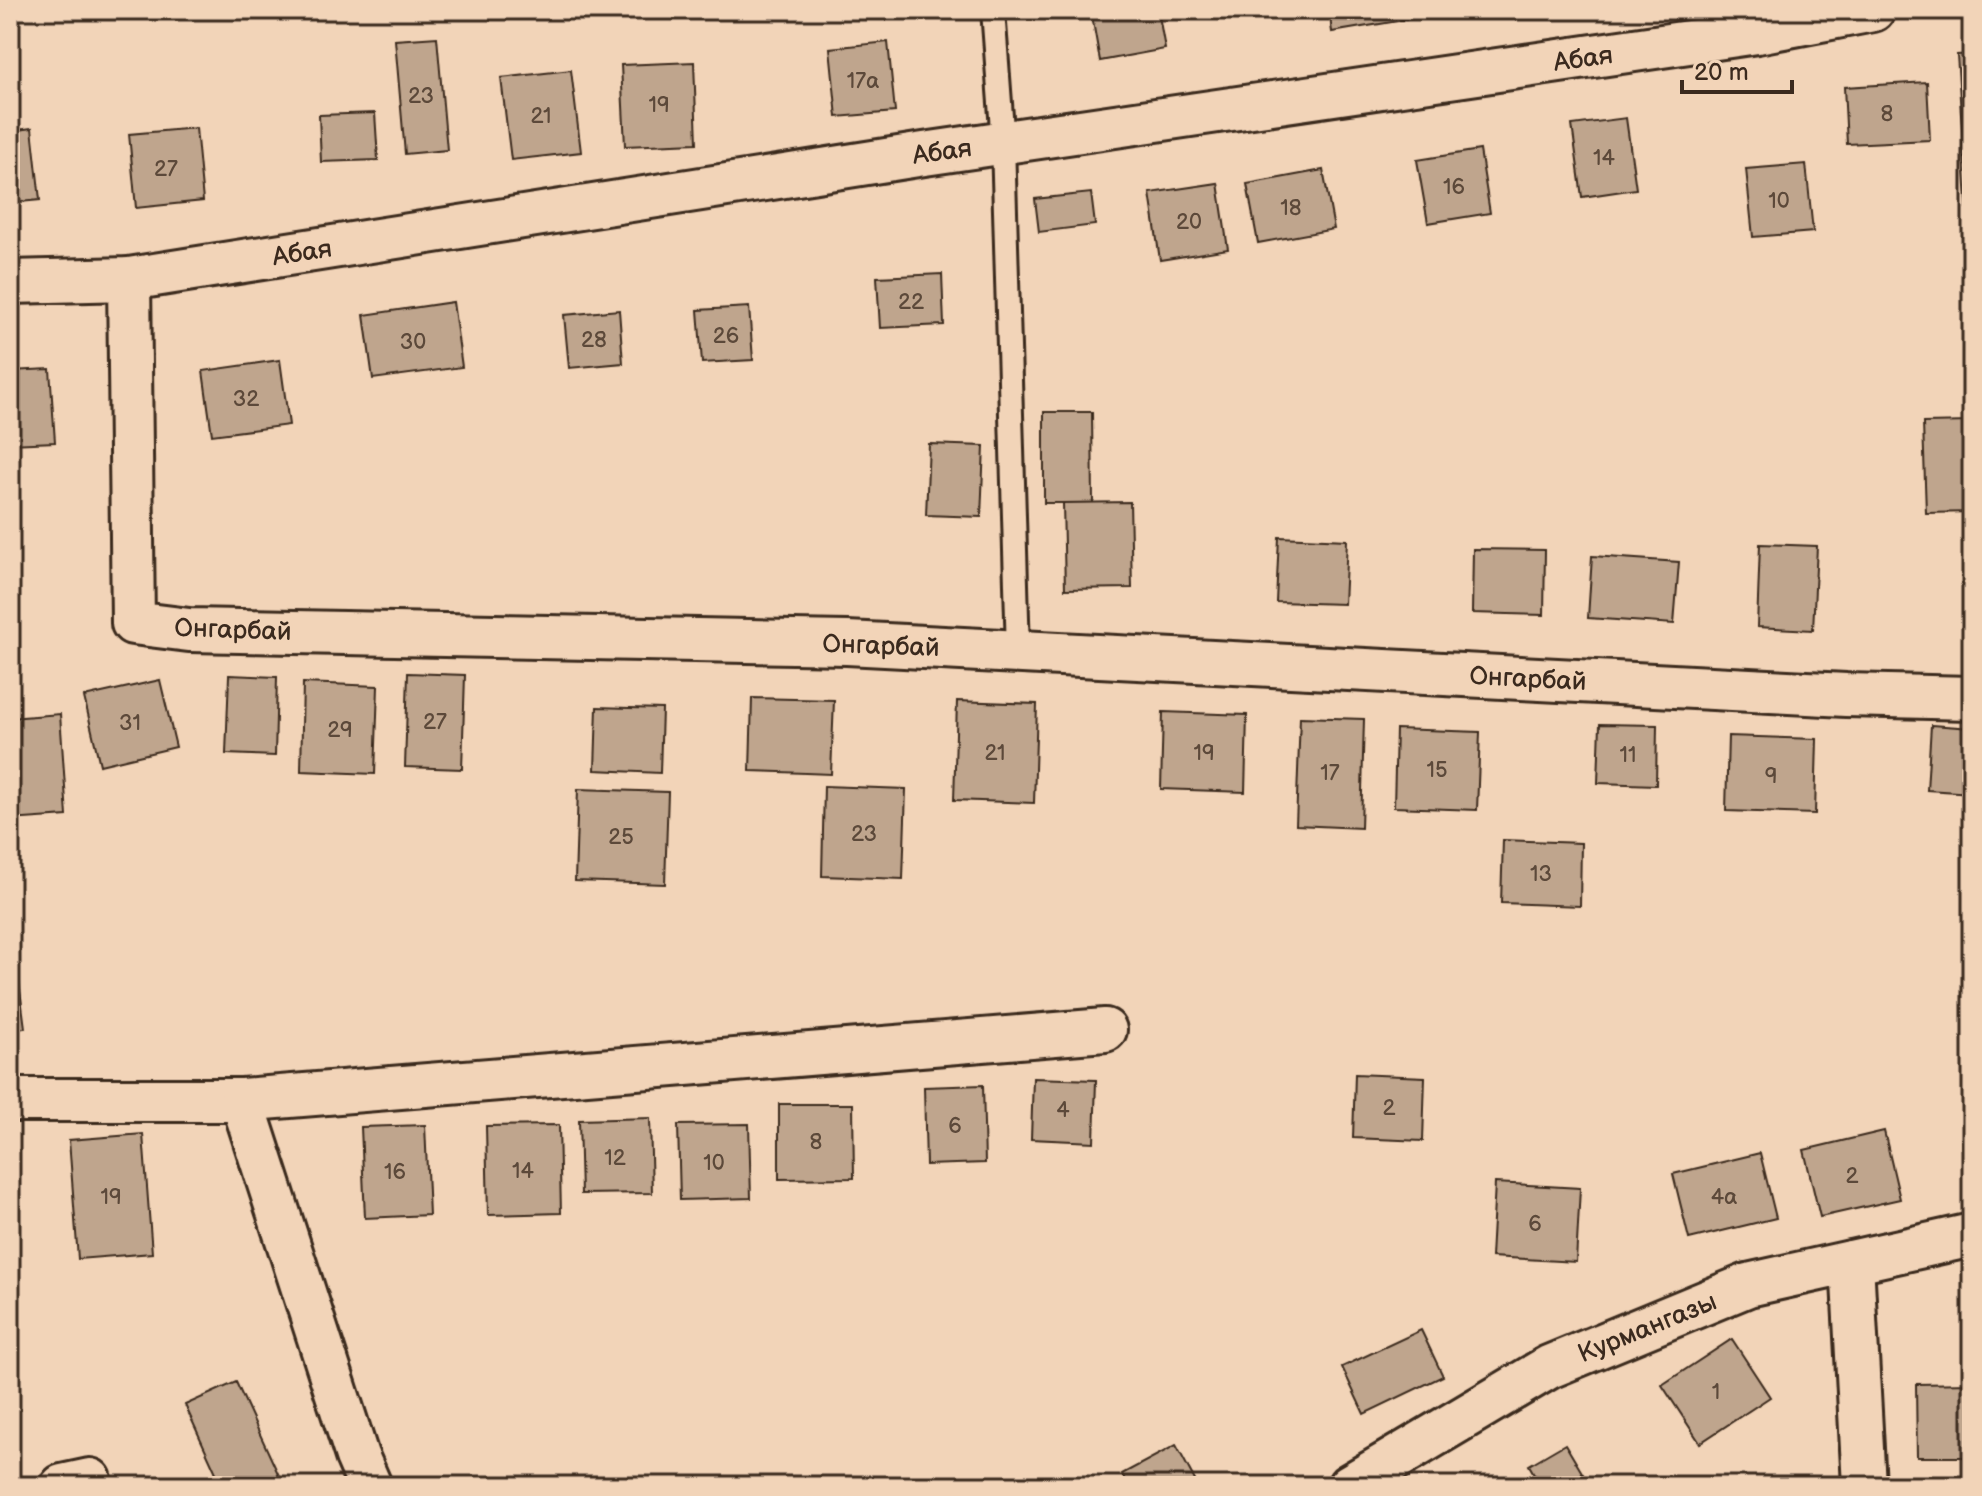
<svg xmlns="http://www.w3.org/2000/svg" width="1982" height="1496" font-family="'Balsamiq Sans',sans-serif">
<rect width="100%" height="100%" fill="#f2d4b8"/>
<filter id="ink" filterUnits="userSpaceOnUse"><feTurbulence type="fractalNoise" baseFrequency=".0125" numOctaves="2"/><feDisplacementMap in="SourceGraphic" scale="16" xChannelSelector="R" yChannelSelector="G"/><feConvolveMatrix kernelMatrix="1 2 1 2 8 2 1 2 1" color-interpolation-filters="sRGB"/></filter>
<g filter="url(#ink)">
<g fill="#bfa58d" stroke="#3b2a1e" stroke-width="2">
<path d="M 1091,10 L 1158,10 L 1165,49 L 1100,61 Z"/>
<path d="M 1329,10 L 1427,10 L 1428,16 L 1332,32 Z"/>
<path d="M 437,37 L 447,150 L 405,154 L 395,40 Z"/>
<path d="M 888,42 L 895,112 L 837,117 L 830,48 Z"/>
<path d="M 1972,54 L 1972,215 L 1968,216 L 1957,55 Z"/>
<path d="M 694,62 L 697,143 L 625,146 L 621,65 Z"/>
<path d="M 571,70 L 581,152 L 511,160 L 501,78 Z"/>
<path d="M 1927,82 L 1930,140 L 1847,144 L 1844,87 Z"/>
<path d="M 375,113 L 378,160 L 321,162 L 319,115 Z"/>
<path d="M 1626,118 L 1636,189 L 1582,197 L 1572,125 Z"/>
<path d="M 32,128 L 40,200 L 10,203 L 10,131 Z"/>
<path d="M 196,128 L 203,201 L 136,208 L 129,134 Z"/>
<path d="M 1480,150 L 1490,213 L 1428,223 L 1417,160 Z"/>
<path d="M 1806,164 L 1813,232 L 1753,237 L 1746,169 Z"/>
<path d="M 1323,170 L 1334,229 L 1258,243 L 1247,184 Z"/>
<path d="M 1218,183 L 1228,249 L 1160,260 L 1150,193 Z"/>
<path d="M 1091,193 L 1095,225 L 1039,232 L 1035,199 Z"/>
<path d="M 942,274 L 944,325 L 880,328 L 877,277 Z"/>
<path d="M 453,302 L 462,367 L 373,379 L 364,315 Z"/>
<path d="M 749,307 L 753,360 L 702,363 L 698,310 Z"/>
<path d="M 619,310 L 623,363 L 569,368 L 564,315 Z"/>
<path d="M 280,360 L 289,425 L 212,435 L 203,371 Z"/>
<path d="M 50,369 L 55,442 L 10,444 L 10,371 Z"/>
<path d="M 1044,412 L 1092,412 L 1093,503 L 1044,503 Z"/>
<path d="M 1972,422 L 1972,512 L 1926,513 L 1923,423 Z"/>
<path d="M 929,444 L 984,446 L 981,517 L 926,515 Z"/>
<path d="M 1130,502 L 1132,588 L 1065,589 L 1063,503 Z"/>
<path d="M 1279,537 L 1347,540 L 1344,604 L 1276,602 Z"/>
<path d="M 1760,544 L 1817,546 L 1813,630 L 1757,627 Z"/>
<path d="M 1473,549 L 1545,550 L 1544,615 L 1472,613 Z"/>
<path d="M 1592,556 L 1679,562 L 1674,624 L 1588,618 Z"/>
<path d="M 408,673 L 465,675 L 462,769 L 405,767 Z"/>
<path d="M 229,675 L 277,677 L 275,756 L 226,754 Z"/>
<path d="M 160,680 L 176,747 L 100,765 L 84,697 Z"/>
<path d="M 303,683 L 378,686 L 375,774 L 301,771 Z"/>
<path d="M 752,698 L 834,700 L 831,774 L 750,771 Z"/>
<path d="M 957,701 L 1037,704 L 1034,803 L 954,800 Z"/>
<path d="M 597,707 L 662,709 L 660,773 L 595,770 Z"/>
<path d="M 1163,712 L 1247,715 L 1245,792 L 1161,789 Z"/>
<path d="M 60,714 L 67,816 L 10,820 L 10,718 Z"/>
<path d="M 1300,717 L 1364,719 L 1361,828 L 1296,825 Z"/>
<path d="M 1600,724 L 1657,725 L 1656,785 L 1598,783 Z"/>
<path d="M 1931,725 L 1972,728 L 1972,793 L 1927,790 Z"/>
<path d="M 1396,729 L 1480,732 L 1477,810 L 1394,807 Z"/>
<path d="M 1728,736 L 1817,739 L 1815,814 L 1726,811 Z"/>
<path d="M 824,786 L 906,789 L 903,879 L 822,876 Z"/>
<path d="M 578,789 L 668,792 L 665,884 L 575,881 Z"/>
<path d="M 1503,840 L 1581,843 L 1580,906 L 1501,903 Z"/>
<path d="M 10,936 L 13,936 L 25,1028 L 10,1030 Z"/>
<path d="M 1355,1074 L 1425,1077 L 1423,1141 L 1353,1138 Z"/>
<path d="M 1033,1078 L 1096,1080 L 1094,1142 L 1031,1139 Z"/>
<path d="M 983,1085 L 985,1163 L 926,1165 L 924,1087 Z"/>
<path d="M 779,1104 L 853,1104 L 854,1178 L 779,1179 Z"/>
<path d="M 650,1118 L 652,1193 L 581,1194 L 579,1120 Z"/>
<path d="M 749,1124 L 751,1198 L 680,1200 L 678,1125 Z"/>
<path d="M 425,1125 L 429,1215 L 365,1218 L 361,1127 Z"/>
<path d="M 559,1125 L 561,1213 L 488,1215 L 486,1126 Z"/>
<path d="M 1884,1131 L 1900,1199 L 1820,1217 L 1804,1150 Z"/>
<path d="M 143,1134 L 152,1253 L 78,1259 L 69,1140 Z"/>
<path d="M 1760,1153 L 1776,1218 L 1689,1239 L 1673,1174 Z"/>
<path d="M 1495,1183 L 1580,1188 L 1576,1262 L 1491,1257 Z"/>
<path d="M 1421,1330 L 1443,1376 L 1364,1414 L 1342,1367 Z"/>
<path d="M 1732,1339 L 1770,1397 L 1700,1443 L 1662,1385 Z"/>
<path d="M 236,1382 L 281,1480 L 267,1486 L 222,1486 L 185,1405 Z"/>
<path d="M 1971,1383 L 1972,1457 L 1917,1457 L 1916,1384 Z"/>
<path d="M 1565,1444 L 1590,1486 L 1541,1486 L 1529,1465 Z"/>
<path d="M 1176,1445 L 1198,1486 L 1128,1486 L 1122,1474 Z"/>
</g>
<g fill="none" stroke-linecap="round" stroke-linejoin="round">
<defs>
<path id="service" d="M 993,10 L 1003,143 L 1018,652"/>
<g id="minor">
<path d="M 129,279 L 133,623 L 189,630 L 847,643 L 1846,695 L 1972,698"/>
<path d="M 10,282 L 129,279 L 924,154 L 1757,32 L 1873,10"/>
<path d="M 10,1100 L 242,1100 L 1105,1030"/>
<path d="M 242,1100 L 357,1456 L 370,1486"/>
<path d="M 1852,1262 L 1864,1486"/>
<path d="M 62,1486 L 90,1480"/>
<path d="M 1349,1486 L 1549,1367 L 1748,1285 L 1972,1235"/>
</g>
</defs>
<use href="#service" stroke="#3b2a1e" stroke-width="28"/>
<use href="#minor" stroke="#3b2a1e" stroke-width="48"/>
<use href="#service" stroke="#f2d4b8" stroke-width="22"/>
<use href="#minor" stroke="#f2d4b8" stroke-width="42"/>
</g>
</g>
<g text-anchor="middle" stroke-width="6" stroke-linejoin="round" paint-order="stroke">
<g font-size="22" fill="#5c493a">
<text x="863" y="88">17а</text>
<text x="421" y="103">23</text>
<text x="659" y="112">19</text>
<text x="1887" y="121">8</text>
<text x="541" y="123">21</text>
<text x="1604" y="165">14</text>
<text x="166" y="176">27</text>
<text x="1454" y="194">16</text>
<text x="1779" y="208">10</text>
<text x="1291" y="215">18</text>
<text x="1189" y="229">20</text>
<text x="911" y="309">22</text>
<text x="726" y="343">26</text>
<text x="594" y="347">28</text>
<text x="413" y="349">30</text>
<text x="246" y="406">32</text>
<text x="435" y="729">27</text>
<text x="130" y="730">31</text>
<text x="340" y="737">29</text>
<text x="995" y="760">21</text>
<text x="1204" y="760">19</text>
<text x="1628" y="762">11</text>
<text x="1437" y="777">15</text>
<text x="1330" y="780">17</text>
<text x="1771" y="783">9</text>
<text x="864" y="841">23</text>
<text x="621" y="844">25</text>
<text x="1541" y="881">13</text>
<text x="1389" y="1115">2</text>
<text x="1063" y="1117">4</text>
<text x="955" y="1133">6</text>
<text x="816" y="1149">8</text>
<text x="615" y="1165">12</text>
<text x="714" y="1170">10</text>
<text x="523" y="1178">14</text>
<text x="395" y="1179">16</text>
<text x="1852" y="1183">2</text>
<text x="111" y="1204">19</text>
<text x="1724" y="1204">4а</text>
<text x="1535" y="1231">6</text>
<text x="1716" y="1399">1</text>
</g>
<g font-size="26" fill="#3b2a1e" stroke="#f2d4b8">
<text transform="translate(1583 58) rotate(-8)" y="9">Абая</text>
<text transform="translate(942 151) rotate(-8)" y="9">Абая</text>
<text transform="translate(302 252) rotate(-9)" y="9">Абая</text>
<text transform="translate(233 629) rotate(2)" y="9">Онгарбай</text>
<text transform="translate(881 645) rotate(2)" y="9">Онгарбай</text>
<text transform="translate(1528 678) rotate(3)" y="9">Онгарбай</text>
<text transform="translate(1647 1327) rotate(-22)" y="9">Курмангазы</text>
</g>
</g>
<rect width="1982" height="1496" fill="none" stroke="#f2d4b8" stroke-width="40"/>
<rect x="20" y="20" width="1942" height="1456" fill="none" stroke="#3b2a1e" stroke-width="3" filter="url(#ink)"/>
<path d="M1682 80v12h110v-12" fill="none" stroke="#3b2a1e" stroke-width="4"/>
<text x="1694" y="80" font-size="24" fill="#3b2a1e" stroke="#f2d4b8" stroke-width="6" paint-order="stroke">20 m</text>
</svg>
